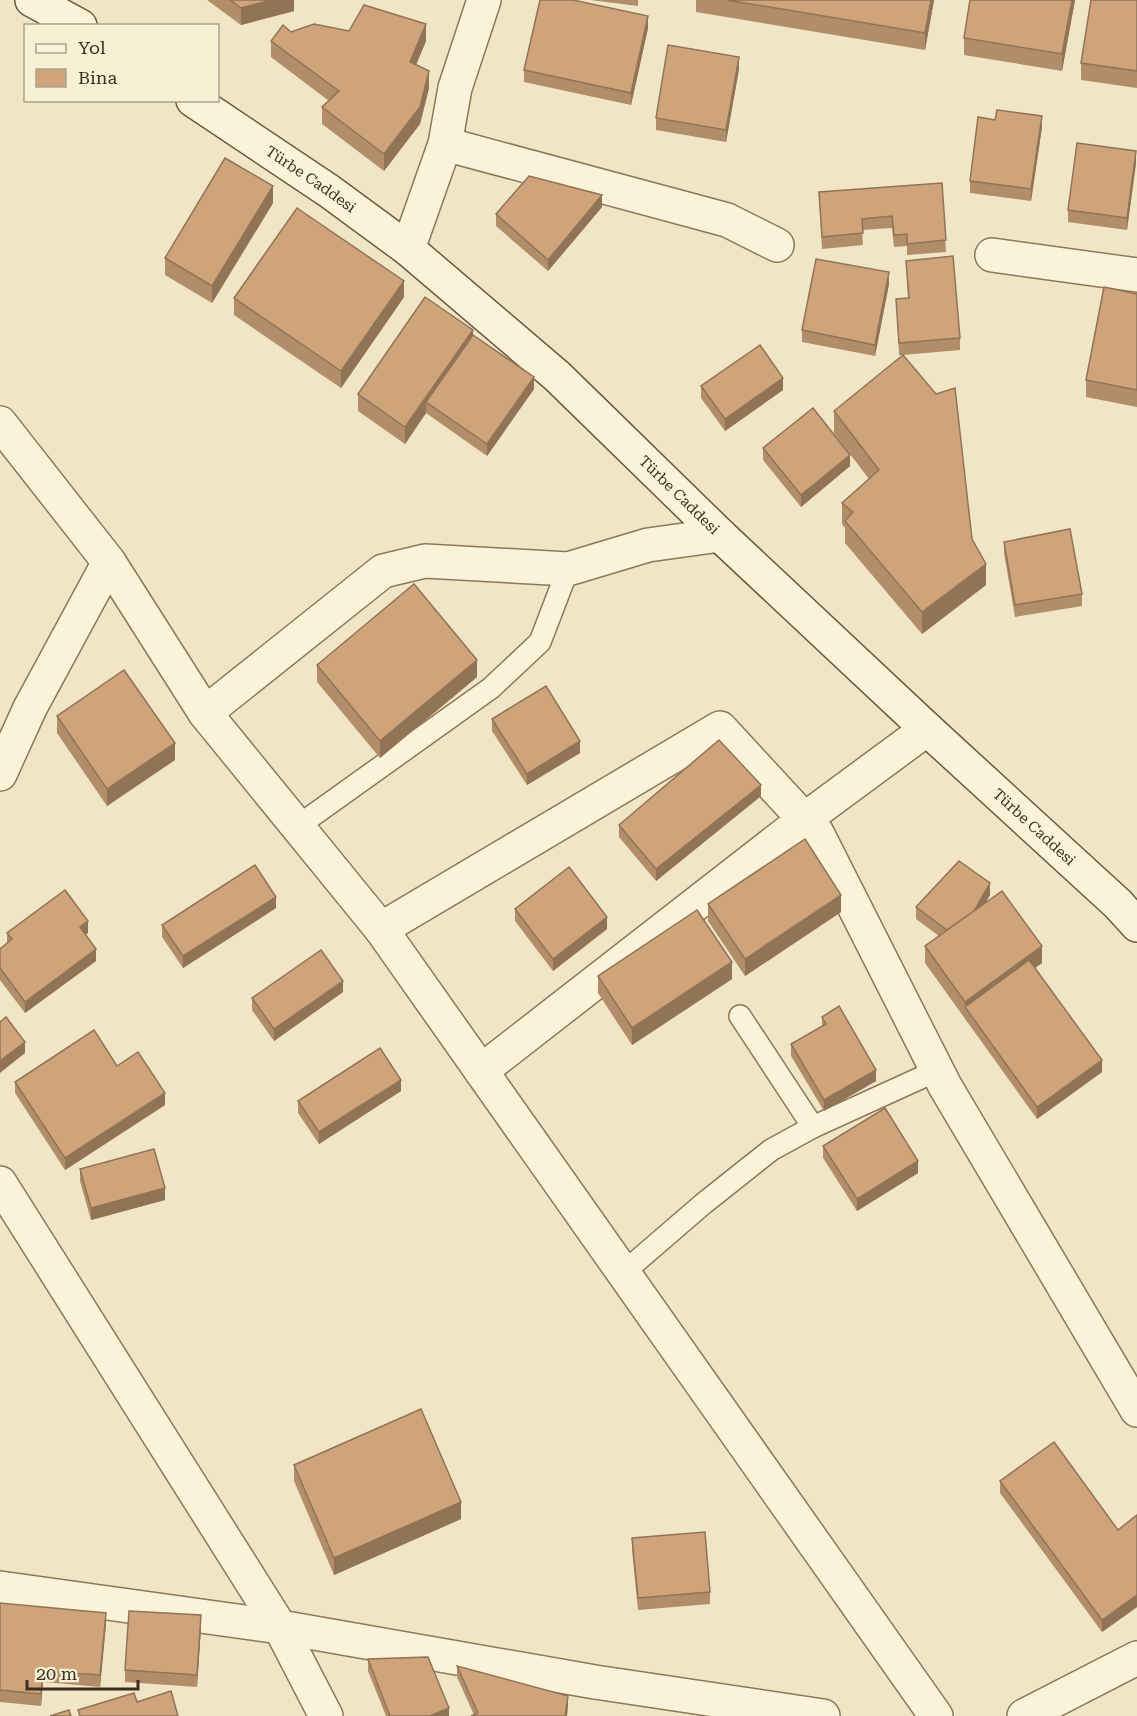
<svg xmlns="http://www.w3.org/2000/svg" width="1137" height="1716" font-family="'Roboto Serif',serif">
<rect width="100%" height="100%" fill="#f0e6c5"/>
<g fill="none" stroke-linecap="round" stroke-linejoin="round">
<defs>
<g id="lane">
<path d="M 298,826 L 491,688 L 540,642 L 568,569"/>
<path d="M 740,1016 L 813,1127"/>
<path d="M 623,1273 L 703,1204 L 771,1150 L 813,1127 L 938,1070"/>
</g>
<g id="street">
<path d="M 445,144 L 727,220 L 777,245"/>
<path d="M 408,249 L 445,144 L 455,88 L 484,0"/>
<path d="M 992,255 L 1137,275"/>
<path d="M 0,423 L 109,562 L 205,713 L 381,929 L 936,1716"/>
<path d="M 205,713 L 383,571 L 425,561 L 568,569 L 648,545 L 720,535"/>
<path d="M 0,774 L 30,708 L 109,562"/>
<path d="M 381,929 L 720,728 L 817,833 L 945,1086 L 1137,1410"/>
<path d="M 481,1071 L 805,819 L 927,729"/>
<path d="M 0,1183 L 280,1627 L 326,1716"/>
<path d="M 0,1588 L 280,1627 L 595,1682 L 823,1716"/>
<path d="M 1024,1716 L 1137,1658"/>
</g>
<g id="secondary">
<path d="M 32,0 L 80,26"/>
<path id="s1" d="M 193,100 L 329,191 L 408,249 L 557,376 L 720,535 L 927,729 L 1118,904 L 1137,925"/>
</g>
</defs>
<use href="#lane" stroke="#8b785b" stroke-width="24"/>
<use href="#street" stroke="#8b785b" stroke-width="36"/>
<use href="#secondary" stroke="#6d593e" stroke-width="36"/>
<use href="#lane" stroke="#faf3d9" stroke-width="21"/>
<use href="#street" stroke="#faf3d9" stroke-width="33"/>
<use href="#secondary" stroke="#faf3d9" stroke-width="33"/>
</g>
<g fill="#b28d69">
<path d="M 207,0 L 294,0 L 294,11 L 241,25 Z"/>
<path d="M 590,0 L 638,0 L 638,6 Z"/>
<path d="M 696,0 L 934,0 L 925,50 L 696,12 Z"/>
<path d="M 1075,0 L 1062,71 L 964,55 L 964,38 Z"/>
<path d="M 1137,0 L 1137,88 L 1081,80 L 1081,63 Z"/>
<path d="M 648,28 L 631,105 L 524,82 L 524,70 Z"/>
<path d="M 349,31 L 426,41 L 416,65 L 429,88 L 420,124 L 384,171 L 322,124 L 322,107 L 329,101 L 271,57 L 271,41 L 291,32 Z"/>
<path d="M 739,69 L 726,142 L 656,130 L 656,118 Z"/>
<path d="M 1042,127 L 1031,201 L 970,193 L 970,181 Z"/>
<path d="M 1136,163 L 1127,230 L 1068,222 L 1068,210 Z"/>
<path d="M 942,183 L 946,252 L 907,255 L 907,246 L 894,247 L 892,228 L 862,230 L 863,245 L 822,249 L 819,192 Z"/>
<path d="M 273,203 L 212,303 L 165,275 L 165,258 Z"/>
<path d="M 602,207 L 548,271 L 496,226 L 496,214 Z"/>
<path d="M 906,261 L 960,338 L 960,350 L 903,355 L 972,539 L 986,585 L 922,634 L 845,543 L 845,528 L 842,524 L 842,503 L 869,479 L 834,433 L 834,411 L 903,355 L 899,355 L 896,299 L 908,298 Z"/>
<path d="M 889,284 L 875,356 L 802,342 L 802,330 Z"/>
<path d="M 1137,294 L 1137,407 L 1086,397 L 1086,380 Z"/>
<path d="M 404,297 L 341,388 L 234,315 L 234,298 Z"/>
<path d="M 701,386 L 783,390 L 725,431 L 701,398 Z"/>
<path d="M 534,389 L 487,456 L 426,413 L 405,444 L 358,411 L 358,394 Z"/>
<path d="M 763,448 L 850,466 L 801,507 L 763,460 Z"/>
<path d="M 1004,542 L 1082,594 L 1082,606 L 1015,617 L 1004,553 Z"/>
<path d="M 317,665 L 477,677 L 380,758 L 317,682 Z"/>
<path d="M 57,716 L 175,760 L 107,806 L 57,733 Z"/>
<path d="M 492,719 L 580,753 L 527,785 L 492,731 Z"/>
<path d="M 761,796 L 656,881 L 619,837 L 619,825 Z"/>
<path d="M 990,895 L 986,902 L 1042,963 L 1035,968 L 1102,1072 L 1037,1119 L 925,963 L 925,946 L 939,936 L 916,919 L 916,907 Z"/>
<path d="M 708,904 L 841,912 L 745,976 L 708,921 Z"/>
<path d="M 276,908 L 183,968 L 162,937 L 162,925 Z"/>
<path d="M 515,909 L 607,929 L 553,971 L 515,921 Z"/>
<path d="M 7,933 L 88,933 L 86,934 L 96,961 L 25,1013 L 0,980 L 0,949 L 7,943 Z"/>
<path d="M 598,976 L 732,979 L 632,1045 L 598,993 Z"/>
<path d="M 343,992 L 274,1041 L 252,1010 L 252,998 Z"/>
<path d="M 822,1017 L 876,1081 L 824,1111 L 791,1056 L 791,1044 L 822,1026 Z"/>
<path d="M 117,1066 L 165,1105 L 65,1170 L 15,1093 L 15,1082 Z"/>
<path d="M 401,1091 L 319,1144 L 298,1113 L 298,1101 Z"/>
<path d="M 823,1146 L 918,1173 L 857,1211 L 823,1158 Z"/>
<path d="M 80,1169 L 165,1200 L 91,1220 L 80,1181 Z"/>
<path d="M 294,1465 L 461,1519 L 334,1575 L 294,1481 Z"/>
<path d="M 1000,1481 L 1118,1530 L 1137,1515 L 1137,1607 L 1102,1632 L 1000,1493 Z"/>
<path d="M 632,1538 L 710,1592 L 710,1604 L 638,1610 L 632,1550 Z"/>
<path d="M 0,1603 L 106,1624 L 100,1687 L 43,1682 L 41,1706 L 0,1702 Z"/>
<path d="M 201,1627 L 197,1687 L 125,1682 L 125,1670 Z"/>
<path d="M 368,1659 L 449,1716 L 386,1716 L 368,1671 Z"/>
<path d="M 457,1666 L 568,1707 L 474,1715 L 457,1677 Z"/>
</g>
<g fill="#917355">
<path d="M 272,0 L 294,0 L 294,11 L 241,25 L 241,8 Z"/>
<path d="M 931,0 L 934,0 L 925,50 L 925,33 Z"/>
<path d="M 1072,0 L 1075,0 L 1062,71 L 1062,54 Z"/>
<path d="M 648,16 L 648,28 L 631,105 L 631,93 Z"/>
<path d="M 426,24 L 426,41 L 410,79 L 410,62 Z"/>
<path d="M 739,57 L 739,69 L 726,142 L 726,130 Z"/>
<path d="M 429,71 L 429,88 L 420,124 L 384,171 L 384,154 Z"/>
<path d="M 1042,116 L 1042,127 L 1031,201 L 1031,189 Z"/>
<path d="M 1136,151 L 1136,163 L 1127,230 L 1127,218 Z"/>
<path d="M 273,186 L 273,203 L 212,303 L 212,286 Z"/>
<path d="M 602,195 L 602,207 L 548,271 L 548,260 Z"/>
<path d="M 889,272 L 889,284 L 875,356 L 875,345 Z"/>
<path d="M 404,281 L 404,297 L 341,388 L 341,371 Z"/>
<path d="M 473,330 L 473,347 L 426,402 L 426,413 L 405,444 L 405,427 Z"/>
<path d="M 534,377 L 534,389 L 487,456 L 487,444 Z"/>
<path d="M 783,378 L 783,390 L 725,431 L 725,419 Z"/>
<path d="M 850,455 L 850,466 L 801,507 L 801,495 Z"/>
<path d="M 986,564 L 986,585 L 922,634 L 922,612 Z"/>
<path d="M 477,660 L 477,677 L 380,758 L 380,741 Z"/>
<path d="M 580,741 L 580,753 L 527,785 L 527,774 Z"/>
<path d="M 175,743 L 175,760 L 107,806 L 107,789 Z"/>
<path d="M 761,785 L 761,796 L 656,881 L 656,869 Z"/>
<path d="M 990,883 L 990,895 L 968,932 L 951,944 Z"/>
<path d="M 841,895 L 841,912 L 745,976 L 745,959 Z"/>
<path d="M 276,897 L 276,908 L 183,968 L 183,956 Z"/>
<path d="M 607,917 L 607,929 L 553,971 L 553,959 Z"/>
<path d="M 88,921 L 88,933 L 80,939 L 80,927 Z"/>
<path d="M 1042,946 L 1042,963 L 970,1015 L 965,1007 L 965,1002 Z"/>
<path d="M 96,949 L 96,961 L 25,1013 L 25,1002 Z"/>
<path d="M 732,962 L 732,979 L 632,1045 L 632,1028 Z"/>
<path d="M 343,981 L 343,992 L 274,1041 L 274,1029 Z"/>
<path d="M 25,1042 L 25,1053 L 0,1073 L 0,1061 Z"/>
<path d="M 1102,1060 L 1102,1072 L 1037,1119 L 1037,1107 Z"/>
<path d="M 876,1070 L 876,1081 L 824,1111 L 824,1100 Z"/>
<path d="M 401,1080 L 401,1091 L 319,1144 L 319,1132 Z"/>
<path d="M 165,1093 L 165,1105 L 65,1170 L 65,1158 Z"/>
<path d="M 918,1161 L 918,1173 L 857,1211 L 857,1199 Z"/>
<path d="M 165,1188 L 165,1200 L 91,1220 L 91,1208 Z"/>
<path d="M 461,1502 L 461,1519 L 334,1575 L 334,1558 Z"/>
<path d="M 1137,1595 L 1137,1607 L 1102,1632 L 1102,1620 Z"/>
<path d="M 106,1613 L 106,1624 L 100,1687 L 100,1675 Z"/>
<path d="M 201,1615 L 201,1627 L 197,1687 L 197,1675 Z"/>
<path d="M 43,1671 L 43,1682 L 41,1706 L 41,1694 Z"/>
<path d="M 568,1696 L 568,1707 L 567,1716 L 565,1716 Z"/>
<path d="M 449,1708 L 449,1716 L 430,1716 Z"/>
</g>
<g fill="#cfa47a" stroke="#917355" stroke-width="1.5">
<path d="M 230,0 L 272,0 L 241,8 Z"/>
<path d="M 540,0 L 573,0 L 648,16 L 631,93 L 524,70 Z"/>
<path d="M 727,0 L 931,0 L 925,33 Z"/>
<path d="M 970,0 L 1072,0 L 1062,54 L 964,38 Z"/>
<path d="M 1091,0 L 1137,0 L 1137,71 L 1081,63 Z"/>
<path d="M 364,5 L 426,24 L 410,62 L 429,71 L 420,107 L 384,154 L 322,107 L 339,91 L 271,41 L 283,25 L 291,32 L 314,24 L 349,31 Z"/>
<path d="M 668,45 L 739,57 L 726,130 L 656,118 Z"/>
<path d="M 997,110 L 1042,116 L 1031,189 L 970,181 L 978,117 L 995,120 Z"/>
<path d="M 1077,143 L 1136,151 L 1127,218 L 1068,210 Z"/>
<path d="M 225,158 L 273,186 L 212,286 L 165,258 Z"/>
<path d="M 529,176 L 602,195 L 548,260 L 496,214 Z"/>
<path d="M 942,183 L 946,240 L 907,244 L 907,234 L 894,235 L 892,216 L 862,219 L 863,233 L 822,237 L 819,192 Z"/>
<path d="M 297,208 L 404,281 L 341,371 L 234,298 Z"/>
<path d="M 953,256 L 960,338 L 899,343 L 896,299 L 909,298 L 906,261 Z"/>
<path d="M 816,259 L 889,272 L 875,345 L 802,330 Z"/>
<path d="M 1104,287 L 1137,294 L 1137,390 L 1086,380 Z"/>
<path d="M 425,297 L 473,330 L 405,427 L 358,394 Z"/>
<path d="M 473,335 L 534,377 L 487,444 L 426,402 Z"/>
<path d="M 760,345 L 783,378 L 725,419 L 701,386 Z"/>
<path d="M 903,355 L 936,394 L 955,388 L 972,539 L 986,564 L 922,612 L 845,521 L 853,512 L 842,503 L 879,470 L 834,411 Z"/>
<path d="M 813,408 L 850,455 L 801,495 L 763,448 Z"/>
<path d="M 1070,529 L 1082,594 L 1015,605 L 1004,542 Z"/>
<path d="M 414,584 L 477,660 L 380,741 L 317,665 Z"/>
<path d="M 124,670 L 175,743 L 107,789 L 57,716 Z"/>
<path d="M 546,686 L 580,741 L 527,774 L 492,719 Z"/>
<path d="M 719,740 L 761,785 L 656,869 L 619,825 Z"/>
<path d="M 805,839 L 841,895 L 745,959 L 708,904 Z"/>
<path d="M 959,861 L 990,883 L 974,911 L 947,930 L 916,907 Z"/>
<path d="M 255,865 L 276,897 L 183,956 L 162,925 Z"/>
<path d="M 569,867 L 607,917 L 553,959 L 515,909 Z"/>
<path d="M 65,890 L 88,921 L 80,927 L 96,949 L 25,1002 L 0,968 L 0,949 L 12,939 L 7,933 Z"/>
<path d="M 1002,891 L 1042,946 L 965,1002 L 925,946 Z"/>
<path d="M 697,910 L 732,962 L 632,1028 L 598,976 Z"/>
<path d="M 321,950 L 343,981 L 274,1029 L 252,998 Z"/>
<path d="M 1029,960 L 1102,1060 L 1037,1107 L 965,1007 Z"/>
<path d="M 839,1006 L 876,1070 L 824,1100 L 791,1044 L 826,1024 L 822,1017 Z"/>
<path d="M 6,1017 L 25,1042 L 0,1061 L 0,1022 Z"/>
<path d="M 94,1030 L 117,1066 L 138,1052 L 165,1093 L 65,1158 L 15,1082 Z"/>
<path d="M 380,1048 L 401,1080 L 319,1132 L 298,1101 Z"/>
<path d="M 885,1108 L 918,1161 L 857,1199 L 823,1146 Z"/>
<path d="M 154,1149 L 165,1188 L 91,1208 L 80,1169 Z"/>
<path d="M 421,1409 L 461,1502 L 334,1558 L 294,1465 Z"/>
<path d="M 1054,1442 L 1118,1530 L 1137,1515 L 1137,1595 L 1102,1620 L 1000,1481 Z"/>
<path d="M 705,1532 L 710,1592 L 638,1598 L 632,1538 Z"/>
<path d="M 0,1603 L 106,1613 L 100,1675 L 43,1671 L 41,1694 L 0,1690 Z"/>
<path d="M 129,1611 L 201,1615 L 197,1675 L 125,1670 Z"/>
<path d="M 428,1657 L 449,1708 L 430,1716 L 390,1716 L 368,1659 Z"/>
<path d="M 457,1666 L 568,1696 L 565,1716 L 471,1716 L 478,1713 Z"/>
<path d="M 171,1691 L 178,1716 L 80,1716 L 78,1710 L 134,1693 L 137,1702 Z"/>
<path d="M 69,1710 L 71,1716 L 50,1716 Z"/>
</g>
<g text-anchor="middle" stroke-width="4.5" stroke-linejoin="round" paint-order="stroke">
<g font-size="15" fill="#3b2f1f" stroke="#f7f0d5">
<text dy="5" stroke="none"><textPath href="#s1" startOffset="142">Türbe Caddesi</textPath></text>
<text dy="5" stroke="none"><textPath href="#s1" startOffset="628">Türbe Caddesi</textPath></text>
<text dy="5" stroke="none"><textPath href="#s1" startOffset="1114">Türbe Caddesi</textPath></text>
</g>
</g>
<rect x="24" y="24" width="195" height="78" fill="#f7f0d5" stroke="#aca38c" stroke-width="1.5"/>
<rect x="36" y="44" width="30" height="9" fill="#faf3d9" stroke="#aca38c" stroke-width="1.5"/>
<text x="78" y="54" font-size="18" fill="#3b2f1f">Yol</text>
<rect x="36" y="69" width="30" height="18" fill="#cfa47a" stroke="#aca38c" stroke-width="1.5"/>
<text x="78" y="84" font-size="18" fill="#3b2f1f">Bina</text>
<path d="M27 1680v9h111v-9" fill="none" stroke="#3b2f1f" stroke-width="3"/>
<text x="36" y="1680" font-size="18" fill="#3b2f1f" stroke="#f7f0d5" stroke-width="4.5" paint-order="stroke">20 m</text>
</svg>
